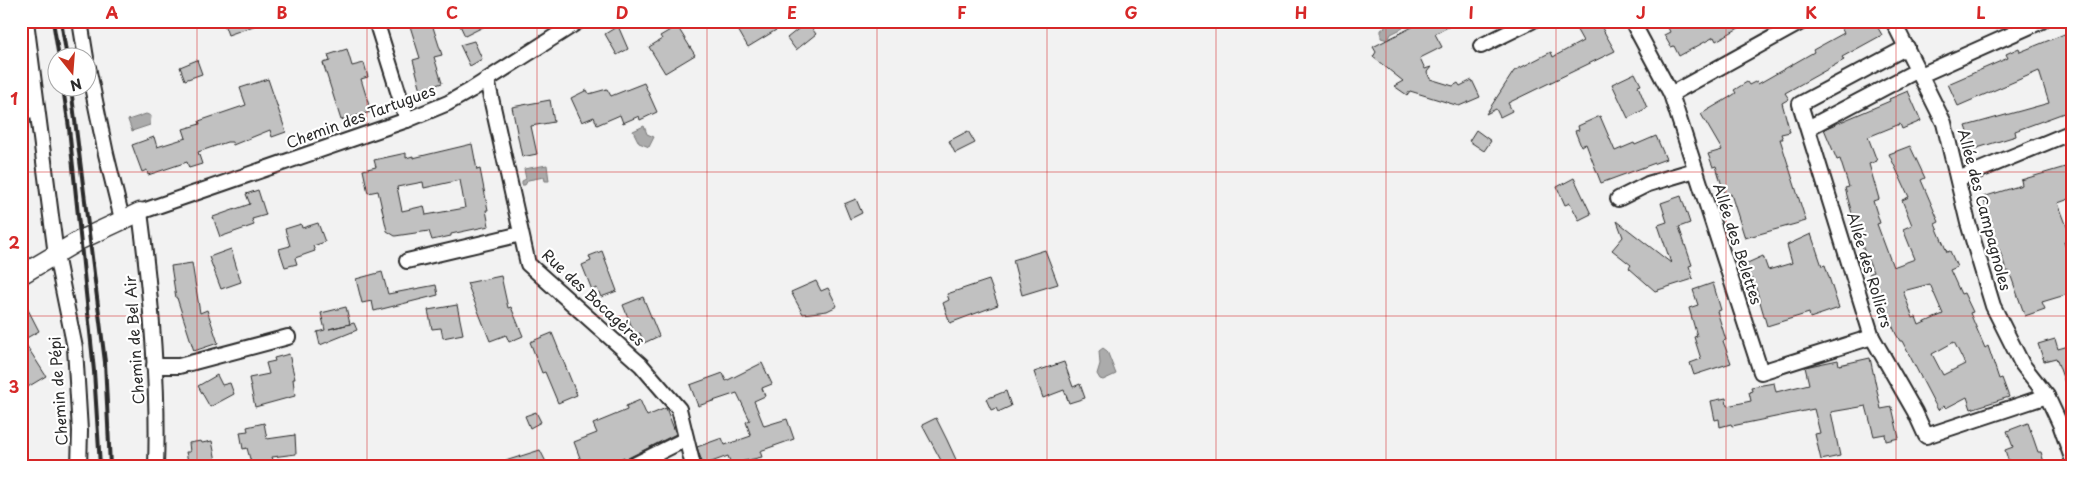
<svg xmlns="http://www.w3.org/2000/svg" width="2093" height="487" font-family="'Playpen Sans',sans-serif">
<rect width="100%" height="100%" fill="#f2f2f2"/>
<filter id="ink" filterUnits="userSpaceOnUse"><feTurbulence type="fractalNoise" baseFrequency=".02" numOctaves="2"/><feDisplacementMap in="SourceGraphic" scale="10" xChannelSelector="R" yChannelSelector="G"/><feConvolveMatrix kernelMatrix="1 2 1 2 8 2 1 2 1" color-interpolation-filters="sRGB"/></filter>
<g filter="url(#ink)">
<g fill="#ababab" stroke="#787878">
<path d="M 1392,22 L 1401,22 L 1403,28 L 1391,34 L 1388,40 L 1381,38 L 1381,30 Z"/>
<path d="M 146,114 L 151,116 L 150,125 L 132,131 L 128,120 Z"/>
<path d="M 644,126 L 647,134 L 654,137 L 649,147 L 639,143 L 633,131 Z"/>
<path d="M 547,165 L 549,181 L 545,181 L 544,177 L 528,180 L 525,185 L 522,185 L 522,181 L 526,179 L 524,169 Z"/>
<path d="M 1103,348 L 1107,351 L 1116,374 L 1103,380 L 1100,379 L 1097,374 L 1100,364 L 1099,351 Z"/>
</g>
<g fill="#c1c1c1" stroke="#2b2b2b" fill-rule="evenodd">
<path d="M 223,21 L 262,21 L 262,23 L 228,35 Z"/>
<path d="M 416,21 L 431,21 L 442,55 L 434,57 L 442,83 L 421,90 L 413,60 L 420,58 L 409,23 Z"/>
<path d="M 458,21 L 495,21 L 465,36 Z"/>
<path d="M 733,21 L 791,21 L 748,47 Z"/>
<path d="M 1424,21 L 1459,21 L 1435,34 L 1442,47 L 1420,58 L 1425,69 L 1431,67 L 1427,72 L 1430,79 L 1453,86 L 1458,83 L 1460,86 L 1472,80 L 1480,97 L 1459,106 L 1410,91 L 1407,95 L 1394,86 L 1403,81 L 1373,57 L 1376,52 L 1373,47 Z"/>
<path d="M 1582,21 L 1598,21 L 1615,51 L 1508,103 L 1512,111 L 1500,117 L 1496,109 L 1486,114 L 1514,71 L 1551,52 L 1553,57 L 1583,41 L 1574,25 Z"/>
<path d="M 1665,21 L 1751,21 L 1716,41 L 1714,37 L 1679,56 L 1674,46 L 1671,47 L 1664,35 L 1670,32 Z"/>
<path d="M 1847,21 L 1874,21 L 1882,35 L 1842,57 L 1844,60 L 1785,93 L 1789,99 L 1782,103 L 1790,132 L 1781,134 L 1783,139 L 1780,139 L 1806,221 L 1745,238 L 1731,194 L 1725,196 L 1716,166 L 1713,167 L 1708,154 L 1722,150 L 1701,114 L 1730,97 L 1736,93 L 1734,90 L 1747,82 L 1749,85 L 1757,81 L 1758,84 L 1814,52 L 1813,50 L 1844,33 L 1840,26 Z"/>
<path d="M 807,22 L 816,34 L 796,50 L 787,38 Z"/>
<path d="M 618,26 L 628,49 L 617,55 L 605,34 Z"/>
<path d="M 677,26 L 695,55 L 665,73 L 649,47 L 662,39 L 660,36 Z"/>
<path d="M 2072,31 L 2072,110 L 2015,131 L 2016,136 L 1974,149 L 1966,126 L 2049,103 L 2039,71 L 1958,106 L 1948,84 L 2008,58 L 2006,54 L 2019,48 L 2020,52 Z"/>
<path d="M 474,41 L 482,59 L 470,66 L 460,45 Z"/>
<path d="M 347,49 L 352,66 L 364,63 L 368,77 L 361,79 L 371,112 L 341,120 L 323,63 L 330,61 L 328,55 Z"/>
<path d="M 197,60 L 202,74 L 185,80 L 180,67 Z"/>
<path d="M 1635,73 L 1641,85 L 1638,86 L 1647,108 L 1628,118 L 1612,84 Z"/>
<path d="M 268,79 L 286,132 L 272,137 L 270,130 L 233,145 L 232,142 L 227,142 L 198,152 L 202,164 L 189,168 L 187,162 L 148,175 L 147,170 L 142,172 L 132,145 L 154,137 L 157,147 L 186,138 L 183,129 L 200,124 L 199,121 L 246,105 L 240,88 Z"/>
<path d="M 644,83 L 657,112 L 640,120 L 639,116 L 623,123 L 620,115 L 597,125 L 594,117 L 582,122 L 571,98 L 587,90 L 589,94 L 607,89 L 611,96 Z"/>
<path d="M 1908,91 L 1921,121 L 1902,129 L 1900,124 L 1868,137 L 1877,161 L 1869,164 L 1879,199 L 1873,201 L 1880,223 L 1877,224 L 1893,267 L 1915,259 L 1903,229 L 1912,225 L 1902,200 L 1909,197 L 1889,154 L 1910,146 L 1925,178 L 1921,180 L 1939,222 L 1935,224 L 1947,252 L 1950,251 L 1957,267 L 1950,270 L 1961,294 L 1964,293 L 1973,312 L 1970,313 L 1985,348 L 1988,346 L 1999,379 L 2002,378 L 2009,397 L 1971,409 L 1967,397 L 1946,408 L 1944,406 L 1938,410 L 1902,341 L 1900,341 L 1896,334 L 1869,274 L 1873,272 L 1858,236 L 1845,188 L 1849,187 L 1840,159 L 1837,160 L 1824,129 L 1890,101 L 1889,99 ZM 1930,284 L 1943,314 L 1919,325 L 1916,317 L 1913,318 L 1903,291 ZM 1954,342 L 1965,364 L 1943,375 L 1932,354 Z"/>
<path d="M 550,100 L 554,122 L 531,126 L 537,154 L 522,157 L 512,107 Z"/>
<path d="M 1600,116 L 1615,151 L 1634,143 L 1635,145 L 1656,136 L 1666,159 L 1601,183 L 1586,144 L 1581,146 L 1575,131 L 1579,130 L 1578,126 Z"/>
<path d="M 1476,130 L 1491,141 L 1484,151 L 1469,141 Z"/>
<path d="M 968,131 L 975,143 L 955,153 L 949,141 Z"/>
<path d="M 472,144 L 477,170 L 480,169 L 488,210 L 486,210 L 489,226 L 451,234 L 451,236 L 432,240 L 429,231 L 395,236 L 387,231 L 378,191 L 368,193 L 363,170 L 376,167 L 374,160 L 406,153 L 406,158 L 413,156 L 413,158 ZM 460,180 L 465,208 L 426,215 L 424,206 L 402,211 L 397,187 L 423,182 L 424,188 Z"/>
<path d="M 2072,165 L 2072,198 L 2058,203 L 2072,240 L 2064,242 L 2072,267 L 2072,293 L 2042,302 L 2045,309 L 2025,316 L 2009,271 L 2007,272 L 1999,249 L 1997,250 L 1991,233 L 1983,207 L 1986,207 L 1983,197 L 2022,185 L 2021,180 Z"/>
<path d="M 1574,178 L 1591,214 L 1579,220 L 1570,203 L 1565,205 L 1557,187 Z"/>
<path d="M 258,190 L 266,215 L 252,219 L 254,225 L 220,237 L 213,217 L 250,204 L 246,194 Z"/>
<path d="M 1681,196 L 1690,223 L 1679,227 L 1692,265 L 1689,266 L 1693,279 L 1655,291 L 1629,268 L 1631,265 L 1612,250 L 1623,237 L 1617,221 L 1671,263 L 1658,225 L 1667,222 L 1661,203 Z"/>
<path d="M 856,199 L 862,213 L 850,219 L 844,204 Z"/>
<path d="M 318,223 L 325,242 L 313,246 L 315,251 L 295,258 L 297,264 L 285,267 L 279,249 L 290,246 L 285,229 L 301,224 L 302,228 Z"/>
<path d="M 1811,234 L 1822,266 L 1825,265 L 1839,308 L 1810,318 L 1809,313 L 1767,326 L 1753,278 L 1748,280 L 1743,265 L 1763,256 L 1768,270 L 1792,263 L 1787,245 Z"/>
<path d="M 231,249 L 241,282 L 221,289 L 209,257 Z"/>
<path d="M 1045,250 L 1058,284 L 1022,295 L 1013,260 Z"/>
<path d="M 602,251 L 617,291 L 601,297 L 597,288 L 592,290 L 582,265 L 591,261 L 589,256 Z"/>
<path d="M 192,263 L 200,313 L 207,310 L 218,343 L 194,351 L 177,298 L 176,298 L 171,266 Z"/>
<path d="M 382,272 L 388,294 L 436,285 L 438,295 L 374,311 L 372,301 L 362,303 L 356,279 Z"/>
<path d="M 501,276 L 508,308 L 511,307 L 523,336 L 509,342 L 506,335 L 490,341 L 467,283 Z"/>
<path d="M 989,280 L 998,305 L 950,323 L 943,303 L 949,300 L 947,294 Z"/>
<path d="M 816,281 L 821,291 L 828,288 L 837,306 L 827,311 L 803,314 L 791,292 Z"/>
<path d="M 1713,283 L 1721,310 L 1717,311 L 1726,340 L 1723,341 L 1731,363 L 1694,375 L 1690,363 L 1701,359 L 1694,337 L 1697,336 L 1689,308 L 1698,305 L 1693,290 Z"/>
<path d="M 21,296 L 39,331 L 23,340 L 46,376 L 21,391 Z"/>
<path d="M 643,297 L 659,336 L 644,343 L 640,333 L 635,335 L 623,305 Z"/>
<path d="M 457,305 L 463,334 L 443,338 L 441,328 L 432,329 L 428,310 Z"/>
<path d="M 346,307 L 350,324 L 329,329 L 354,323 L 357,330 L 320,345 L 317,332 L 325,330 L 321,313 Z"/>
<path d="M 552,333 L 577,395 L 558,403 L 545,372 L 542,373 L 530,342 Z"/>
<path d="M 2055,339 L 2058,349 L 2072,345 L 2072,397 L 2070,397 L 2056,358 L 2044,361 L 2038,344 Z"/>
<path d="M 289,354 L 295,379 L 293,379 L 295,396 L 255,407 L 249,378 L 269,374 L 266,363 L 275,361 L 274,358 Z"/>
<path d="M 1870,358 L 1881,409 L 1892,407 L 1899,438 L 1886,441 L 1885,434 L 1874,436 L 1866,406 L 1831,412 L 1840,456 L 1821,460 L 1815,434 L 1820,433 L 1814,409 L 1732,426 L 1731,424 L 1720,427 L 1719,419 L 1715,420 L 1711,401 L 1726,398 L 1727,406 L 1751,401 L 1749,392 L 1752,391 L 1751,387 L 1774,383 L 1776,392 L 1809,384 L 1805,367 L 1838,360 L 1839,365 Z"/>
<path d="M 1064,362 L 1073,387 L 1080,384 L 1085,398 L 1069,403 L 1064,390 L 1043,398 L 1034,372 Z"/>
<path d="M 762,363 L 772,384 L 762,388 L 765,396 L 754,401 L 764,426 L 787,419 L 794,439 L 760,451 L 762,457 L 731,464 L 728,456 L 703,465 L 697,447 L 722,438 L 725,445 L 751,436 L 746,422 L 750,420 L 737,393 L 698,406 L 690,385 L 723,373 L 726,381 Z"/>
<path d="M 217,375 L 222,385 L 230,383 L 234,394 L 210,407 L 198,386 Z"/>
<path d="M 1006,391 L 1011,406 L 998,412 L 996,408 L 991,410 L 986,399 Z"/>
<path d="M 640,400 L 647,416 L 666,408 L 676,434 L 624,460 L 624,457 L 606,466 L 583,466 L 574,442 L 597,433 L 593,424 L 627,410 L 626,406 Z"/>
<path d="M 536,412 L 541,422 L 530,428 L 525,416 Z"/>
<path d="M 936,418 L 947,440 L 959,466 L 944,466 L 922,425 Z"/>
<path d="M 264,423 L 267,439 L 295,435 L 296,454 L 272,457 L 274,463 L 252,466 L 247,448 L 243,449 L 240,432 L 248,431 L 247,427 Z"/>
<path d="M 2028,423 L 2038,452 L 2041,452 L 2045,466 L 2010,466 L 2005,450 L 2013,447 L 2007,431 Z"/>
<path d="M 201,441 L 202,443 L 212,441 L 217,466 L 189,466 L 186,452 L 190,452 L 189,443 Z"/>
<path d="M 540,450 L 548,466 L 500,466 L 499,463 Z"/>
</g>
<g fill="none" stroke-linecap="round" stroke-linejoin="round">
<defs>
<path id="service" d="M 21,118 L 36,111"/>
<g id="minor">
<path d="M 26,21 L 56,255 L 75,348 L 80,431 L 79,466"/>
<path d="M 80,21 L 86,58"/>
<path d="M 376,21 L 407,120"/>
<path d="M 1632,21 L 1671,94 L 1761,372 L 1872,337"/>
<path d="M 1893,21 L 1944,123 L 1968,223 L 1993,306 L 2022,364 L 2047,396 L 2060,424 L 2072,458"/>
<path d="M 1481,46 L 1532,21"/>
<path d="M 1907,47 L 1800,104 L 1872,337 L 1915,412 L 1926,436 L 2047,396"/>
<path d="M 88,67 L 106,154 L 122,219"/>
<path d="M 1921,75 L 2042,21"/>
<path d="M 487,80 L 528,264 L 641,365 L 679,409 L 693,466"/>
<path d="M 1671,94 L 1803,21"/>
<path d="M 1808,128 L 1918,70"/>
<path d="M 1958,179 L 2072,132"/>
<path d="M 1618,199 L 1648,184 L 1695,170"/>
<path d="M 407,261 L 521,234"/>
<path d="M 154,366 L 179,366 L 288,337"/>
<path d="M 156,466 C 159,381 151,296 140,212 L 407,120 L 448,103 L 471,90 L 579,21"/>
<path d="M 632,466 L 686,439"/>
</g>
<path id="tertiary" d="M 21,275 L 80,240 L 140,212"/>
</defs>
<use href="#service" stroke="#2b2b2b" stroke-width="11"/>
<use href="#minor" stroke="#2b2b2b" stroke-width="18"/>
<use href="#tertiary" stroke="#2b2b2b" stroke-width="21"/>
<use href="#service" stroke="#fff" stroke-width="7"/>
<use href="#minor" stroke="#fff" stroke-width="14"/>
<use href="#tertiary" stroke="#fff" stroke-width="18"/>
<g stroke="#2b2b2b" stroke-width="4">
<path d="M 53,21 L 59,58"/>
<path d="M 61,21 L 67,58"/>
<path d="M 63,88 L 69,128 L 94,371 L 100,466"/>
<path d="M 71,88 L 105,362 L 110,466"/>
</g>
</g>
</g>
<path fill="none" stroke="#d62828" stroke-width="1" stroke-opacity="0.55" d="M 197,21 L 197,466M 367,21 L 367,466M 537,21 L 537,466M 707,21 L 707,466M 877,21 L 877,466M 1047,21 L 1047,466M 1216,21 L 1216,466M 1386,21 L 1386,466M 1556,21 L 1556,466M 1726,21 L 1726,466M 1896,21 L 1896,466M 21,172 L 2072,172M 21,316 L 2072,316"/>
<g text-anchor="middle" stroke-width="4.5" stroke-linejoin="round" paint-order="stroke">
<g font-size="15" fill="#2b2b2b" stroke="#fff">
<text transform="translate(361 117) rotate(-20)" y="5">Chemin des Tartugues</text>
<text transform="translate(1984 210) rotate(75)" y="5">Allée des Campagnoles</text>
<text transform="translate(1737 244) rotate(72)" y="5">Allée des Belettes</text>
<text transform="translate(1869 270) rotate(73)" y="5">Allée des Rolliers</text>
<text transform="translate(593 298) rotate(43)" y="5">Rue des Bocagères</text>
<text transform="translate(135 340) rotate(-94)" y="5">Chemin de Bel Air</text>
<text transform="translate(59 391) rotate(-94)" y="5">Chemin de Pépi</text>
</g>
</g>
<rect width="2093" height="487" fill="none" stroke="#fff" stroke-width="55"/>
<g transform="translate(72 72) rotate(163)"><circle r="24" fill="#ffffff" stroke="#aaaaaa"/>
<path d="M0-4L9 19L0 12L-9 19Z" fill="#c8321e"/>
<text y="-8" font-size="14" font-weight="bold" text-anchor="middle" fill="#2b2b2b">N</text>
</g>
<rect x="28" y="28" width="2038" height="432" fill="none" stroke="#d62828" stroke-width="2"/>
<g font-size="16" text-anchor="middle" font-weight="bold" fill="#d62828">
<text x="112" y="19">A</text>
<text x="282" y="19">B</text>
<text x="452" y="19">C</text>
<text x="622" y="19">D</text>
<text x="792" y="19">E</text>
<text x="962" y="19">F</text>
<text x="1131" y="19">G</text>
<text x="1301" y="19">H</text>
<text x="1471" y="19">I</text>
<text x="1641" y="19">J</text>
<text x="1811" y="19">K</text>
<text x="1981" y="19">L</text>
<text x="14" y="105">1</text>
<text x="14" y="249">2</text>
<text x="14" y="393">3</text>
</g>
</svg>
